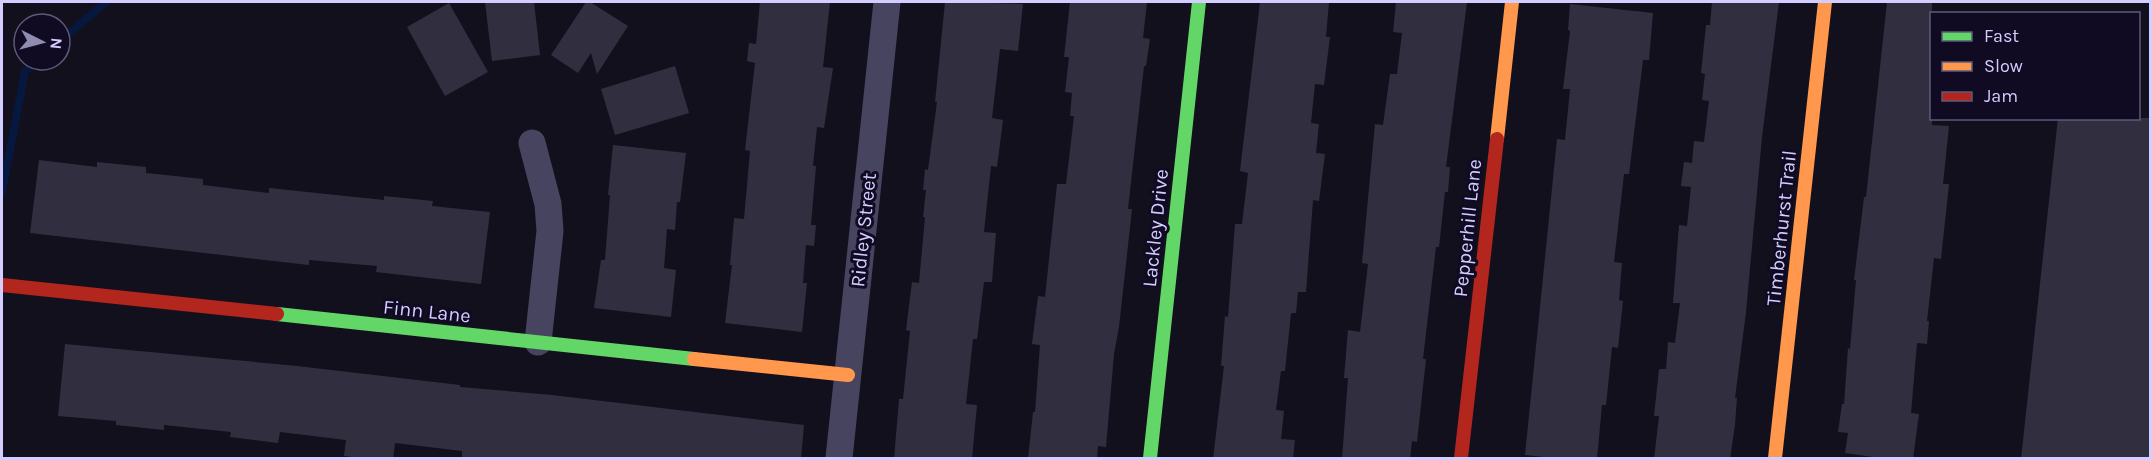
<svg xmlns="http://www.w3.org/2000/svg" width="2152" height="460" font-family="Karla,sans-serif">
<rect width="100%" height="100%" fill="#13101d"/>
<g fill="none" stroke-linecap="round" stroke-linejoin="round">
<g stroke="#06183e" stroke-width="8">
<path d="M 60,41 L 106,2"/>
<path d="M 2,192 L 25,71 L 38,60"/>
</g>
</g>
<g fill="#312e40">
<path d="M 485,2 L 534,2 L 540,55 L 492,61 Z"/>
<path d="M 586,2 L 590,2 L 628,26 L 597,74 L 591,53 L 578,73 L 551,55 Z"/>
<path d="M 760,2 L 830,2 L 823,67 L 833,68 L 824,128 L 817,127 L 813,166 L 816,166 L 811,225 L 816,225 L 814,246 L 806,245 L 803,283 L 807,283 L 802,332 L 725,323 L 732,265 L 730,265 L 734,218 L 744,219 L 750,151 L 745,150 L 755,63 L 747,61 L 749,43 L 756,44 Z"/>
<path d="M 945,2 L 1023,4 L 1018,51 L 1000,49 L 992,118 L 1003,120 L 997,167 L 991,166 L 984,232 L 996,233 L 992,282 L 984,282 L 977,339 L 973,339 L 966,404 L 977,405 L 972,459 L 894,459 L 899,399 L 903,399 L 910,331 L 906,330 L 912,282 L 919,283 L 925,217 L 923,217 L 926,190 L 923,190 L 925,169 L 928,170 L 937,102 L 935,102 Z"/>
<path d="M 1070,2 L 1147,2 L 1143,38 L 1150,39 L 1146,66 L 1144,66 L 1128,209 L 1132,209 L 1119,327 L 1114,354 L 1106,447 L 1098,446 L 1097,459 L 1028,459 L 1033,412 L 1035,412 L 1040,345 L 1032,344 L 1038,296 L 1045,297 L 1057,184 L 1066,184 L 1074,116 L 1070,116 L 1072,93 L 1065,92 L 1069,57 L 1064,57 Z"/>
<path d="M 1260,2 L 1329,2 L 1326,37 L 1330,37 L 1324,85 L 1315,84 L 1311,123 L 1319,124 L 1316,153 L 1325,154 L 1319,201 L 1313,200 L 1306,292 L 1298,292 L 1296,313 L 1291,313 L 1285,371 L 1281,371 L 1276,410 L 1284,411 L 1281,439 L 1295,440 L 1293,459 L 1213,459 L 1224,366 L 1221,366 L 1225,316 L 1228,317 L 1235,224 L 1242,224 L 1248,173 L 1240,171 Z"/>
<path d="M 1396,2 L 1467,2 L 1446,167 L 1450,167 L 1448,192 L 1445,192 L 1439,247 L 1436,247 L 1423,359 L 1426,359 L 1417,442 L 1412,441 L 1410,459 L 1342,459 L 1348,378 L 1344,378 L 1348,330 L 1360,332 L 1368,264 L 1362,263 L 1375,124 L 1383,125 L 1390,74 L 1397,74 L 1402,33 L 1393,32 Z"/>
<path d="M 1712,2 L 1779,2 L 1762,137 L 1746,312 L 1735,398 L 1737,398 L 1735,425 L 1730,459 L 1654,459 L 1659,416 L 1654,416 L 1659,369 L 1666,369 L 1668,342 L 1675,343 L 1680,303 L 1673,303 L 1679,225 L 1687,226 L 1691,187 L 1681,186 L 1684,162 L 1692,163 L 1694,141 L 1704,142 L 1709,101 L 1702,100 L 1705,74 L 1701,73 L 1706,25 L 1710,25 Z"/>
<path d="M 1887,2 L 1932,2 L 1932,125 L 1949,126 L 1943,184 L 1949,184 L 1941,259 L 1934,258 L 1927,321 L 1929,321 L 1927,344 L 1917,343 L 1911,413 L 1919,414 L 1913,459 L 1887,459 L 1845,453 L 1848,433 L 1838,432 L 1842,404 L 1844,404 L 1848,348 L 1850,349 L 1856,280 L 1854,280 L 1864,197 L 1866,197 Z"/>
<path d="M 449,3 L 488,72 L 445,96 L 407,27 Z"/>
<path d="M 1570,4 L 1653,13 L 1649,60 L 1643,60 L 1629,174 L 1624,174 L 1614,262 L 1622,263 L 1619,300 L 1623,301 L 1618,348 L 1612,347 L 1606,405 L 1602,405 L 1597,459 L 1563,459 L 1525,455 L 1557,139 L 1565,140 L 1570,89 L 1563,89 L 1570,31 L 1568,30 Z"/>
<path d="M 675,66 L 689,113 L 615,135 L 601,89 Z"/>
<path d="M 2058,118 L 2151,118 L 2151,459 L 2021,459 Z"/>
<path d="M 613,145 L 686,153 L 680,202 L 677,202 L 675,230 L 667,229 L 664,268 L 676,270 L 671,317 L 594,308 L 601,260 L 605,260 L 610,195 L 608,195 Z"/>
<path d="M 39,160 L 97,167 L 97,162 L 146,167 L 146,173 L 203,179 L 203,185 L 269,193 L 269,188 L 384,200 L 384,196 L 433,201 L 432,206 L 490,212 L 481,284 L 376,272 L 377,266 L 309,260 L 309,265 L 30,233 Z"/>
<path d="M 65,344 L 297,366 L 460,385 L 460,387 L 552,395 L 804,425 L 801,459 L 530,459 L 510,457 L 510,459 L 462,459 L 462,451 L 395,443 L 393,459 L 369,459 L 344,456 L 346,440 L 280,432 L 278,443 L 230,437 L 231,432 L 164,425 L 164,430 L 116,425 L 116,421 L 58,416 Z"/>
</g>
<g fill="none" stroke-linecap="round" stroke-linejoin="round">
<g stroke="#46445e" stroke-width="27">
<path d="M 532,143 L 548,204 L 550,231 L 538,342"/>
<path d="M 839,458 L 887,2"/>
</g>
<g stroke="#63d668" stroke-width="14">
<path d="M 277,314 L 694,359"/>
<path d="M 1150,458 L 1199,2"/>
</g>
<g stroke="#ff974d" stroke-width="14">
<path d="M 1497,139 L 1512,2"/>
<path d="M 694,359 L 848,375"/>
<path d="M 1775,458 L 1825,2"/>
</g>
<g stroke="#b3261e" stroke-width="14">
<path d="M 2,285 L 277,314"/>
<path d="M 1461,458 L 1497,139"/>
</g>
</g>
<g text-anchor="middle" stroke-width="6" stroke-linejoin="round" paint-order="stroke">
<g font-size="20" fill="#d4cdff" stroke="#100b22">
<text transform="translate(1155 228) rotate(-84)" y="7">Lackley Drive</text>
<text transform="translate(1467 228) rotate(-84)" y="7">Pepperhill Lane</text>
<text transform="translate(1781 228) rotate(-84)" y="7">Timberhurst Trail</text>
<text transform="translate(863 230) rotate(-84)" y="7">Ridley Street</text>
<text transform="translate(427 311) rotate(6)" y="7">Finn Lane</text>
</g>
</g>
<rect width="2152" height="460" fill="none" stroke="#d4cdff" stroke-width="6"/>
<rect x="1930" y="12" width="210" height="108" fill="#100b22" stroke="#5e597a" stroke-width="1.5"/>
<rect x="1942" y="32" width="30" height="9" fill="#63d668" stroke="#5e597a" stroke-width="1.5"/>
<text x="1984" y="42" font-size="18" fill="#d4cdff">Fast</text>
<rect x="1942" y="62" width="30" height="9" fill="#ff974d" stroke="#5e597a" stroke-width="1.5"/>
<text x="1984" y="72" font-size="18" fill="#d4cdff">Slow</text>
<rect x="1942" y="92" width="30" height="9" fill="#b3261e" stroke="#5e597a" stroke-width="1.5"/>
<text x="1984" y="102" font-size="18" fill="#d4cdff">Jam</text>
<g transform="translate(42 42) rotate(96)"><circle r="28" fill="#100b22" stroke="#5e597a" stroke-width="1.5"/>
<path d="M0-4.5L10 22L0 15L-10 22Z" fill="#908bb0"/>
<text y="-9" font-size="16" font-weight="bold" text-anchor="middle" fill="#d4cdff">N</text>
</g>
</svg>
